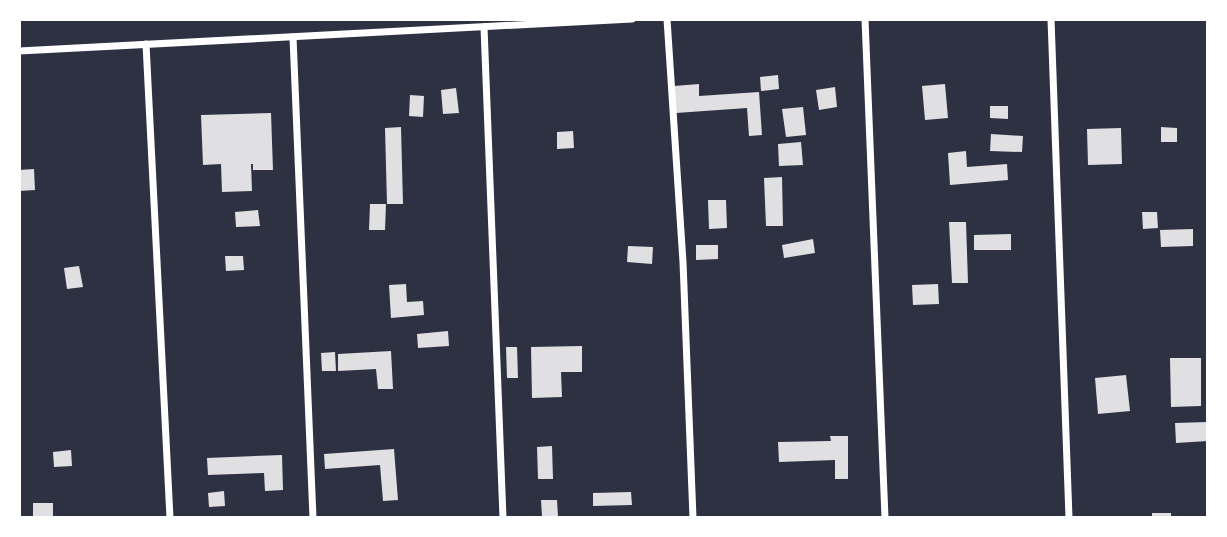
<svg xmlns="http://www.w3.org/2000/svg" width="1227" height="537" font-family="'Archivo Narrow',sans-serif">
<rect width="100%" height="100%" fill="#2d3142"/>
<g fill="#e0e0e3">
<path d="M 778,75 L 779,89 L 761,91 L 760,77 Z"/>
<path d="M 699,84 L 699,96 L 759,92 L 762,135 L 749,136 L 747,108 L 676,113 L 674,86 Z"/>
<path d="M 945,84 L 948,118 L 925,120 L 922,86 Z"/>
<path d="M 835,87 L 837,107 L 819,110 L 816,90 Z"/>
<path d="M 456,88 L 459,113 L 443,114 L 441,90 Z"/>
<path d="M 410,95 L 424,96 L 423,117 L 409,116 Z"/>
<path d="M 990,106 L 1008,106 L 1008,119 L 990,118 Z"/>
<path d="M 803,107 L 806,135 L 786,137 L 782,109 Z"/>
<path d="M 271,113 L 273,170 L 253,170 L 253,164 L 251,164 L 252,191 L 222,192 L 221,164 L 203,165 L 201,115 Z"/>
<path d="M 401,127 L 403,204 L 387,204 L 385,128 Z"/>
<path d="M 1161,127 L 1177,128 L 1177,142 L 1161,142 Z"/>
<path d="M 1121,128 L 1122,164 L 1088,165 L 1087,129 Z"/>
<path d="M 573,131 L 574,148 L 557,149 L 557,132 Z"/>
<path d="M 991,134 L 1023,136 L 1022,152 L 990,151 Z"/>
<path d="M 801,142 L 803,165 L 779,166 L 778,144 Z"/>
<path d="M 966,151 L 967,167 L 1007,164 L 1008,180 L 950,185 L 948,153 Z"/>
<path d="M 34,169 L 35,190 L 19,191 L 19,170 Z"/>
<path d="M 782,177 L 783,226 L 766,226 L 764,178 Z"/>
<path d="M 708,200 L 726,200 L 727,228 L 709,229 Z"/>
<path d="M 370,204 L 386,204 L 385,230 L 369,230 Z"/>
<path d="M 258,210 L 260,226 L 236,227 L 235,212 Z"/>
<path d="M 1142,212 L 1157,212 L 1158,228 L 1143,229 Z"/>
<path d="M 949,222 L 966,222 L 968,283 L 952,283 Z"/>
<path d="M 1193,229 L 1193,246 L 1161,247 L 1160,230 Z"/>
<path d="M 1011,234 L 1011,250 L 974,250 L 974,235 Z"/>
<path d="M 813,239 L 815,253 L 784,258 L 782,245 Z"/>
<path d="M 696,245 L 718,245 L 718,259 L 696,260 Z"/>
<path d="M 628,246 L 653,247 L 652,264 L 627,262 Z"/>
<path d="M 225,256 L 243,256 L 244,270 L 226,271 Z"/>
<path d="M 79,266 L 83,287 L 67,289 L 64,268 Z"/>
<path d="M 406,284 L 407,302 L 423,301 L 424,315 L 391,318 L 389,285 Z"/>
<path d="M 938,284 L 939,304 L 913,305 L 912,285 Z"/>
<path d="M 448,331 L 449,346 L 418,348 L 417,334 Z"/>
<path d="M 582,346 L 582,372 L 561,372 L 562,397 L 532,398 L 531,347 Z"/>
<path d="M 506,347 L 517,347 L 518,378 L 507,378 Z"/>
<path d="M 391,351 L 393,389 L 378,389 L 376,369 L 338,371 L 338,354 Z"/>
<path d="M 335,352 L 336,371 L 322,371 L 321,353 Z"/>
<path d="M 1170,358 L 1201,358 L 1201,406 L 1171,407 Z"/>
<path d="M 1126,375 L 1130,411 L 1098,414 L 1095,378 Z"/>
<path d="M 1208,422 L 1208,441 L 1176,443 L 1175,423 Z"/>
<path d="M 830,436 L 848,436 L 848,479 L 835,479 L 835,460 L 779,462 L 778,442 L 831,441 Z"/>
<path d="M 552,446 L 553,479 L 538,479 L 537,447 Z"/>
<path d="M 394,449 L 398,500 L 383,501 L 380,465 L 325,469 L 324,454 Z"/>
<path d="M 71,450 L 72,466 L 54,467 L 53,452 Z"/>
<path d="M 282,455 L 283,490 L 265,491 L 264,473 L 208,475 L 207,458 Z"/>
<path d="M 224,491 L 225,506 L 209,507 L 208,493 Z"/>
<path d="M 631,492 L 632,505 L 593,506 L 593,493 Z"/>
<path d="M 541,500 L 557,500 L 558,516 L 542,516 Z"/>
<rect x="33" y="503" width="20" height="15"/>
<rect x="1152" y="513" width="19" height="5"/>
</g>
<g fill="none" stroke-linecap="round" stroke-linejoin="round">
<g stroke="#fff" stroke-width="7">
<path d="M 667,19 L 683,262 L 693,518"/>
<path d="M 865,19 L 885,518"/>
<path d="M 1051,19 L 1069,518"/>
<path d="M 484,27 L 503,518"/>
<path d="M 293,37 L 313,518"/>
<path d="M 146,44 L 170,518"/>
<path d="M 19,51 L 632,19"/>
</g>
</g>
<rect width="1227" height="537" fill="none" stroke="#ffffff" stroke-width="42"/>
</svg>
